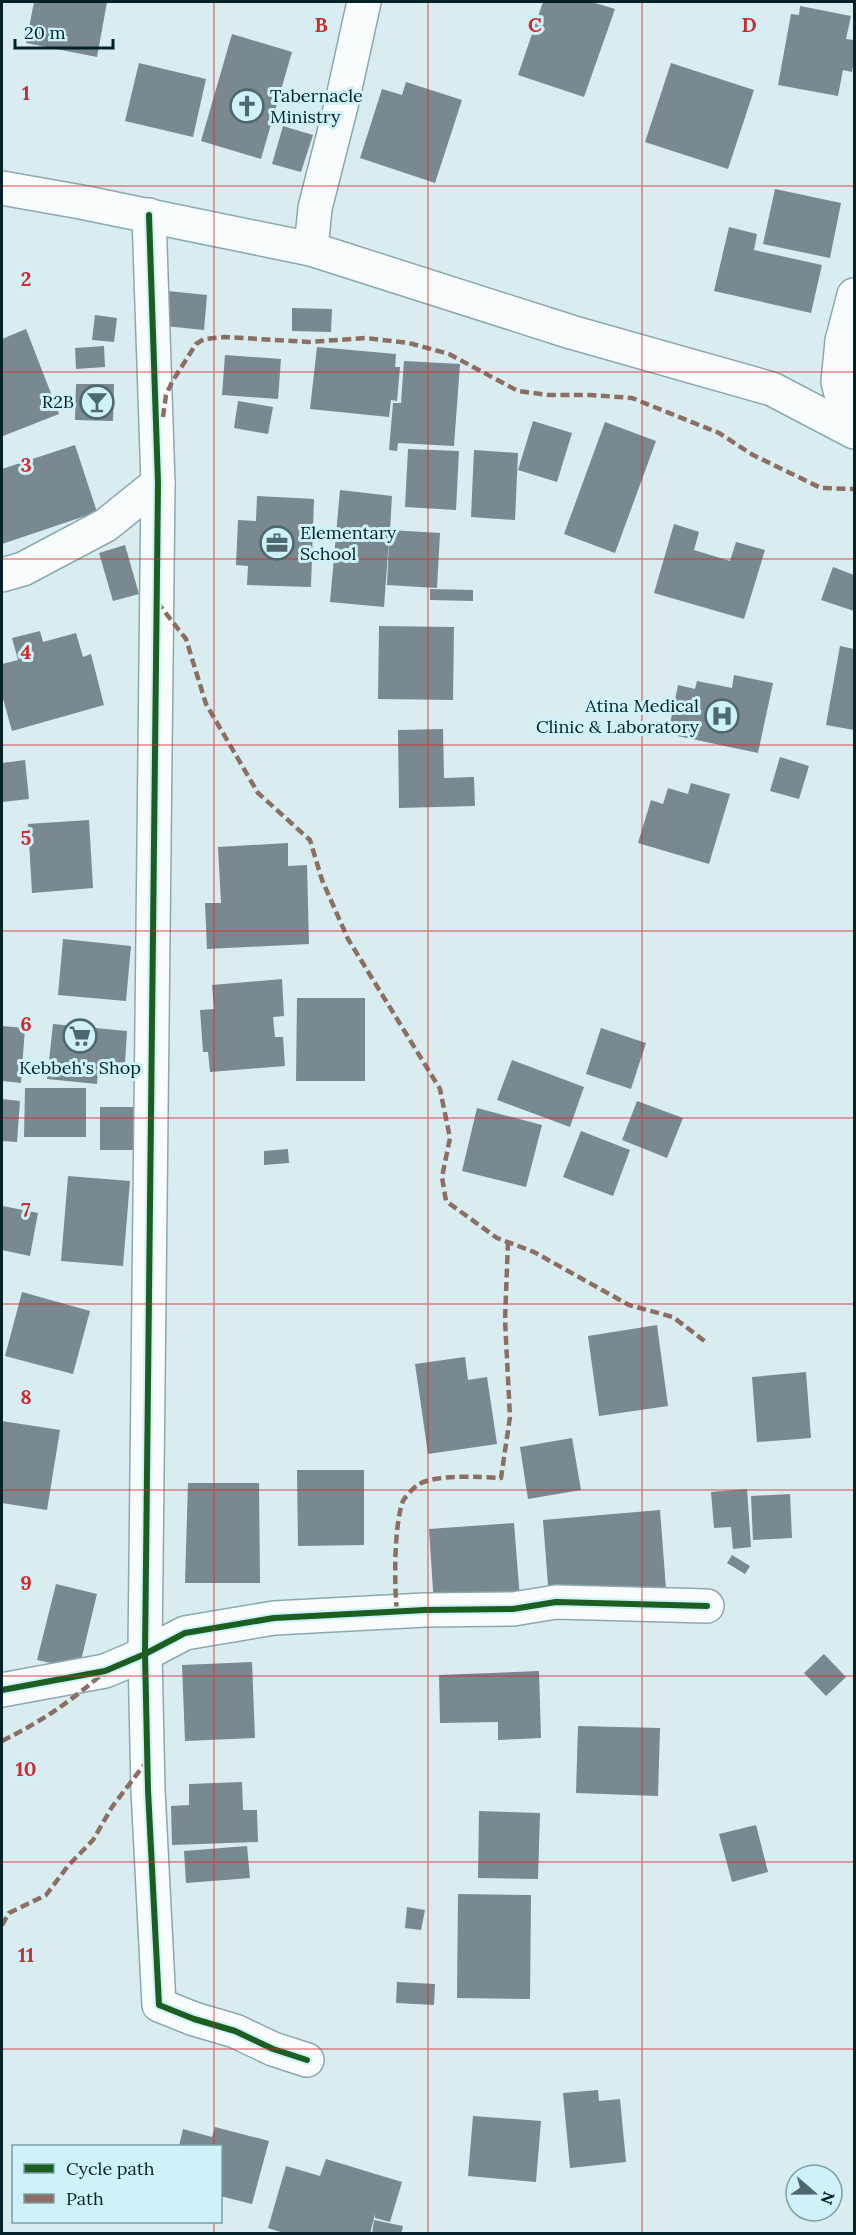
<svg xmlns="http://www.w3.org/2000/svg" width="856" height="2235" font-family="Lora,serif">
<rect width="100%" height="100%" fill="#d9ecf0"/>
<g fill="#79898f">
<path d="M 34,2 L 107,2 L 97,57 L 26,43 Z"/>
<path d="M 543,2 L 592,2 L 615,9 L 584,97 L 518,75 Z"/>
<path d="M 800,6 L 851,16 L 846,39 L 854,40 L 854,61 L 852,72 L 843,70 L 838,96 L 778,85 L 791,14 L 799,15 Z"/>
<path d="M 232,34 L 292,52 L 261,159 L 201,141 Z"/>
<path d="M 139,63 L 206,79 L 193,137 L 125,121 Z"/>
<path d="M 671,63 L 754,90 L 728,169 L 645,142 Z"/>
<path d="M 406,82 L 462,100 L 435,183 L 360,158 L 382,89 L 402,95 Z"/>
<path d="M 283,126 L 313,135 L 301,172 L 272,164 Z"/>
<path d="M 775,189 L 841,203 L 830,258 L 763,244 Z"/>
<path d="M 729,227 L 757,234 L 754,250 L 822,265 L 811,313 L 714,291 Z"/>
<path d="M 168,291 L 207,295 L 204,330 L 165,326 Z"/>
<path d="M 292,308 L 332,309 L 331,332 L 292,331 Z"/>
<path d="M 95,315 L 117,318 L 114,342 L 92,340 Z"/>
<path d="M 26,329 L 59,414 L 3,436 L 2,339 Z"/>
<path d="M 104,346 L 105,367 L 76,369 L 75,348 Z"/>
<path d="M 317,347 L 396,354 L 395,367 L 400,367 L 397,401 L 391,400 L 389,417 L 310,409 Z"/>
<path d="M 225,355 L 281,359 L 278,399 L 222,395 Z"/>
<path d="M 404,361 L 460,364 L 454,446 L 398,443 L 397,451 L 389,450 L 393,403 L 401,403 Z"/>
<path d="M 76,384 L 114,384 L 113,421 L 75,420 Z"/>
<path d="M 238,401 L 273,407 L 268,434 L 234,428 Z"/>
<path d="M 533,421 L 572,433 L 557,482 L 518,470 Z"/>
<path d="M 605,422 L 656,441 L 615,553 L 564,534 Z"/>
<path d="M 75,445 L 97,512 L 2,544 L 2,469 Z"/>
<path d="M 408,449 L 459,451 L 456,510 L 405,507 Z"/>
<path d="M 474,450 L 518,453 L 515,520 L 471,517 Z"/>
<path d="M 340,490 L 392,496 L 390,530 L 440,533 L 437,588 L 387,585 L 389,539 L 384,607 L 330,602 Z"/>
<path d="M 257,496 L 314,499 L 311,587 L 247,585 L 248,566 L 236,565 L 238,520 L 256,521 Z"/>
<path d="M 674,524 L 699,532 L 694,550 L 730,561 L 736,542 L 765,550 L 744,619 L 654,593 Z"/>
<path d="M 125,545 L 139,594 L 113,601 L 99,553 Z"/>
<path d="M 833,567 L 854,575 L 854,611 L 821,600 Z"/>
<path d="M 430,589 L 473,590 L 473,601 L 430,600 Z"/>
<path d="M 379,626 L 454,627 L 453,700 L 378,699 Z"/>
<path d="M 40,631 L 43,642 L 76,633 L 83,657 L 91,654 L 104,705 L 12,731 L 2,695 L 2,664 L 18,660 L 12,638 Z"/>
<path d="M 840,646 L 854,649 L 854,730 L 826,725 Z"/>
<path d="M 734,675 L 773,683 L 758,753 L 668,734 L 678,685 L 695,689 L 697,681 L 732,688 Z"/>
<path d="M 443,729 L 444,778 L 474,777 L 475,806 L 399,808 L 398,730 Z"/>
<path d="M 780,757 L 809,766 L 799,799 L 770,791 Z"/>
<path d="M 25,760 L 29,799 L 2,802 L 2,763 Z"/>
<path d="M 691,783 L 730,794 L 709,864 L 638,843 L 651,800 L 663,804 L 668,788 L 688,794 Z"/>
<path d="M 89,820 L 93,888 L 32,893 L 28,824 Z"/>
<path d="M 288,843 L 288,866 L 307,865 L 309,944 L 207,949 L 205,903 L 221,903 L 218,847 Z"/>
<path d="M 63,939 L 131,946 L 126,1001 L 58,995 Z"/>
<path d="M 282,979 L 284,1016 L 273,1017 L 275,1037 L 283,1037 L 285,1066 L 210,1072 L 208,1052 L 203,1052 L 200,1010 L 214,1009 L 212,985 Z"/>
<path d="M 297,998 L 365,998 L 365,1081 L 296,1081 Z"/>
<path d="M 53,1024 L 127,1031 L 125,1063 L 99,1060 L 97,1084 L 47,1079 Z"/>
<path d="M 2,1026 L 25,1028 L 21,1083 L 2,1081 Z"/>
<path d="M 601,1028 L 646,1043 L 631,1089 L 586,1074 Z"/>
<path d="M 512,1060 L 584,1087 L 570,1127 L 497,1100 Z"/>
<path d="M 25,1088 L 86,1088 L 86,1137 L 24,1137 Z"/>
<path d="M 2,1099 L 20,1101 L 17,1142 L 2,1141 Z"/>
<path d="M 637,1101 L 683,1118 L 667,1158 L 622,1140 Z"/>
<path d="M 100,1107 L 135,1107 L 134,1150 L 100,1150 Z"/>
<path d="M 477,1108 L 542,1125 L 526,1187 L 462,1171 Z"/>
<path d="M 581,1131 L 630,1150 L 613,1196 L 563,1177 Z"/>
<path d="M 288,1149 L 289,1163 L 264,1165 L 264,1151 Z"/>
<path d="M 68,1176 L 130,1181 L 123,1266 L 61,1261 Z"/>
<path d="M 3,1206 L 38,1213 L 30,1256 L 2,1250 Z"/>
<path d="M 22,1292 L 90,1311 L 73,1374 L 5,1356 Z"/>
<path d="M 657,1325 L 668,1406 L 599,1416 L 588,1336 Z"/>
<path d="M 465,1357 L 468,1380 L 487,1377 L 497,1444 L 428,1454 L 415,1364 Z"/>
<path d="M 806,1372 L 811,1438 L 757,1442 L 752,1377 Z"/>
<path d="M 2,1421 L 60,1430 L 47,1510 L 2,1503 Z"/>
<path d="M 572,1438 L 581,1490 L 528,1499 L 520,1447 Z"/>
<path d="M 297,1470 L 364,1470 L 364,1545 L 298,1546 Z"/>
<path d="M 188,1483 L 259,1483 L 260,1583 L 185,1583 Z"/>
<path d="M 747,1489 L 751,1547 L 733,1549 L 731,1527 L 714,1528 L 711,1492 Z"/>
<path d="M 790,1494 L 792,1538 L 753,1540 L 751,1496 Z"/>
<path d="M 660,1510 L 666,1589 L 549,1598 L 543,1520 Z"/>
<path d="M 514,1523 L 520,1599 L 434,1605 L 429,1529 Z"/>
<path d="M 732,1555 L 750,1566 L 745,1574 L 727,1563 Z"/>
<path d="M 56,1584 L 97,1594 L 79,1669 L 37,1660 Z"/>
<path d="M 824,1654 L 846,1677 L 826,1696 L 804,1673 Z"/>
<path d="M 252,1662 L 255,1738 L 185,1741 L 182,1665 Z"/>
<path d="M 539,1671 L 541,1738 L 498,1740 L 498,1722 L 440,1723 L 439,1675 Z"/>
<path d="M 578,1726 L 660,1728 L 658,1796 L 576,1793 Z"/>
<path d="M 242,1782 L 243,1810 L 257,1810 L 258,1842 L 172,1845 L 171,1806 L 189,1805 L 189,1784 Z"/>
<path d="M 479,1811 L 540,1813 L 538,1879 L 478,1878 Z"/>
<path d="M 756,1825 L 768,1872 L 732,1882 L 719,1834 Z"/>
<path d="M 247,1846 L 250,1878 L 186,1883 L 184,1851 Z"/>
<path d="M 458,1894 L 531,1895 L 530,1999 L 457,1998 Z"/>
<path d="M 407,1907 L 425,1910 L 421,1930 L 405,1928 Z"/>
<path d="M 397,1982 L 435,1984 L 434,2005 L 396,2003 Z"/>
<path d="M 598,2090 L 599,2101 L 620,2099 L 626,2162 L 570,2168 L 563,2093 Z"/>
<path d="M 473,2116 L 541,2121 L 536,2182 L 468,2176 Z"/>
<path d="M 215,2127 L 269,2141 L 252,2204 L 220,2196 L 220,2146 L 179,2146 L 183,2129 L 212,2137 Z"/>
<path d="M 326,2159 L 402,2182 L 390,2222 L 375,2218 L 375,2214 L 370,2234 L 287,2234 L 268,2228 L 286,2166 L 320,2176 Z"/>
<path d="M 374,2220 L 403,2226 L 401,2234 L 372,2234 Z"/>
</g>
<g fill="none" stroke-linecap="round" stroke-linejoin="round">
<defs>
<g id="minor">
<path d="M 149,215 L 158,483 L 145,1654 L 148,1790 L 159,2005 L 194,2019 L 235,2031 L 273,2049 L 307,2060"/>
<path d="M 311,249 L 315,208 L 342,102 L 364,2"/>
<path d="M 850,429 L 838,382 L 842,341 L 854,295"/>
<path d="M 2,575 L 23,569 L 106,525 L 158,483"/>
<path d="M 2,1690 L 105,1671 L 145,1654 L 185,1633 L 274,1618 L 425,1610 L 513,1609 L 556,1602 L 707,1606"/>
</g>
<path id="secondary" d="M 2,188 L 81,202 L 311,249 L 571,332 L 772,389 L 854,432"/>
</defs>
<use href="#minor" stroke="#8ca8af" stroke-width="36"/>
<use href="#secondary" stroke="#8ca8af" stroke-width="36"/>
<use href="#minor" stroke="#f9fcfd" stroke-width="33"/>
<use href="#secondary" stroke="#f9fcfd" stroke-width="33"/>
<g stroke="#8d6e63" stroke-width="4.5" stroke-dasharray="9 4.5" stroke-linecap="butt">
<path d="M 163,417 L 166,395 L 172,382 L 196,344 L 204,339 L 225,337 L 309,342 L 366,338 L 409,343 L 449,354 L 518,391 L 549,395 L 591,395 L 632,398 L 719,433 L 753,455 L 821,488 L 854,489"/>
<path d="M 157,602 L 186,639 L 206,704 L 258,793 L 310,840 L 322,880 L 348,939 L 440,1089 L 450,1138 L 442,1177 L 446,1201 L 497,1238 L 534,1252 L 629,1305 L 673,1317 L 707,1343"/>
<path d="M 397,1611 C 394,1586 394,1524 403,1501 C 405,1497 414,1487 419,1484 C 437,1474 480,1477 501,1478 L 510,1417 L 505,1320 L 508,1242"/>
<path d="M 2,1741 C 42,1721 67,1704 101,1675"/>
<path d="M 2,1925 L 9,1913 L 46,1895 L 68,1866 L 93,1840 L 112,1807 L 147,1761"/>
</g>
<defs>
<g id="cycleway">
<path d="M 149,215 L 158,483 L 145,1654 L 148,1790 L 159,2005 L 194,2019 L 235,2031 L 273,2049 L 307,2060"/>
<path d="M 2,1690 L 105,1671 L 145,1654 L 185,1633 L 274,1618 L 425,1610 L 513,1609 L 556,1602 L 707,1606"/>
</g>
</defs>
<use href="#cycleway" stroke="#cff2fa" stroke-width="10"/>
<use href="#cycleway" stroke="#1b5e20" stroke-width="6"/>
</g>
<path fill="none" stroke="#d62828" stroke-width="1.5" stroke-opacity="0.55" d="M 214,2 L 214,2146M 428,2 L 428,2234M 642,2 L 642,2234M 2,186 L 854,186M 2,372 L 854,372M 2,559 L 854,559M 2,745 L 854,745M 2,931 L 854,931M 2,1118 L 854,1118M 2,1304 L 854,1304M 2,1490 L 854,1490M 2,1676 L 854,1676M 2,1862 L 854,1862M 2,2049 L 854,2049M 214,2222 L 214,2234"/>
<defs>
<symbol id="church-ring" viewBox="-11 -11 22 22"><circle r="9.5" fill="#cff2fa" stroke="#4e696e" stroke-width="1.5"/><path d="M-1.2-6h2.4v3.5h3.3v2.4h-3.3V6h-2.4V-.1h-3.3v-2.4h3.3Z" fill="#4e696e"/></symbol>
<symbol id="bar-ring" viewBox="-11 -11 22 22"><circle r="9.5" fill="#cff2fa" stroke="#4e696e" stroke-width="1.5"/><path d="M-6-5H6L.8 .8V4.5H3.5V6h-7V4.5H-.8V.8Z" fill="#4e696e"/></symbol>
<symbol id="office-ring" viewBox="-11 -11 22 22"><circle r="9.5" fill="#cff2fa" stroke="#4e696e" stroke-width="1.5"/><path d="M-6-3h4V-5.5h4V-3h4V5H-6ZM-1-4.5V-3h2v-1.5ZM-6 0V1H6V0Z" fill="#4e696e"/></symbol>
<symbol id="hospital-ring" viewBox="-11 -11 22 22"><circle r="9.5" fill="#cff2fa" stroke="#4e696e" stroke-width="1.5"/><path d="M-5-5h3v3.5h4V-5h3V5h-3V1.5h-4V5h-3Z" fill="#4e696e"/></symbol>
<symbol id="supermarket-ring" viewBox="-11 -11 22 22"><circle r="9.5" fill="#cff2fa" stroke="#4e696e" stroke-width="1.5"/><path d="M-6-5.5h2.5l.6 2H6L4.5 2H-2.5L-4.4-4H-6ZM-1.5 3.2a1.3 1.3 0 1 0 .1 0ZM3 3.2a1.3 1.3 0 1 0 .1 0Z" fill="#4e696e"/></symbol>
</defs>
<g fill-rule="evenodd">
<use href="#church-ring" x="228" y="87" width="38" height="38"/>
<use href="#bar-ring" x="78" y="383" width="38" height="38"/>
<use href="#office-ring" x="258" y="524" width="38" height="38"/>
<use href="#hospital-ring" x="703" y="697" width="38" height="38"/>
<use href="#supermarket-ring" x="61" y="1017" width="38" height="38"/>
</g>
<g text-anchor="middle" stroke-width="6" stroke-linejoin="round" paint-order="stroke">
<g font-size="18" fill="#032228" stroke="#cff2fa" text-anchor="start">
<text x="270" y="102">Tabernacle<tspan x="270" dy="21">Ministry</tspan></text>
<text x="74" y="408" text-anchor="end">R2B</text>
<text x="300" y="539">Elementary<tspan x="300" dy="21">School</tspan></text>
<text x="699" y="712" text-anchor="end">Atina Medical<tspan x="699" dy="21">Clinic &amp; Laboratory</tspan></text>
<text x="80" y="1074" text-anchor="middle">Kebbeh's Shop</text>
</g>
</g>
<g font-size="20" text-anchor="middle" font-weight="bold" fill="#d62828" stroke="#cff2fa" stroke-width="6" stroke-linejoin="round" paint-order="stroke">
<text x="321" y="32">B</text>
<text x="535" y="32">C</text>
<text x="749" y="32">D</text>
<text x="26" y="100">1</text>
<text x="26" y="286">2</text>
<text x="26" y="472">3</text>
<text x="26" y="659">4</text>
<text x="26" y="845">5</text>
<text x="26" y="1031">6</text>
<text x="26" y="1217">7</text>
<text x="26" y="1404">8</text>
<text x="26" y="1590">9</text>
<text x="26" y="1776">10</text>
<text x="26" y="1962">11</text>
</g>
<rect width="856" height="2235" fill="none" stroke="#032228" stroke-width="6"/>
<rect x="12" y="2145" width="210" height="78" fill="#cff2fa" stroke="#7d9fa6" stroke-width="1.5"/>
<rect x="24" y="2164" width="30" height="9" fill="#1b5e20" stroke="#7d9fa6" stroke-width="1.5"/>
<text x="66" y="2175" font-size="18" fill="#032228">Cycle path</text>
<rect x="24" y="2194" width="30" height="9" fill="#8d6e63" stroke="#7d9fa6" stroke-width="1.5"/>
<text x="66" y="2205" font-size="18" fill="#032228">Path</text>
<g transform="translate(814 2193) rotate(110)"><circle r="28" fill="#cff2fa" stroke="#7d9fa6" stroke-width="1.5"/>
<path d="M0-4.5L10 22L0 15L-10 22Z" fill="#4e696e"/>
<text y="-9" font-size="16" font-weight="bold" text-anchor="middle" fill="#032228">N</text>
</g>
<path d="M15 39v9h98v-9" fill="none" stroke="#032228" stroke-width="3"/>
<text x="24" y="39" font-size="18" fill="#032228" stroke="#cff2fa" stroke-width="4.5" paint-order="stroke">20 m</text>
</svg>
